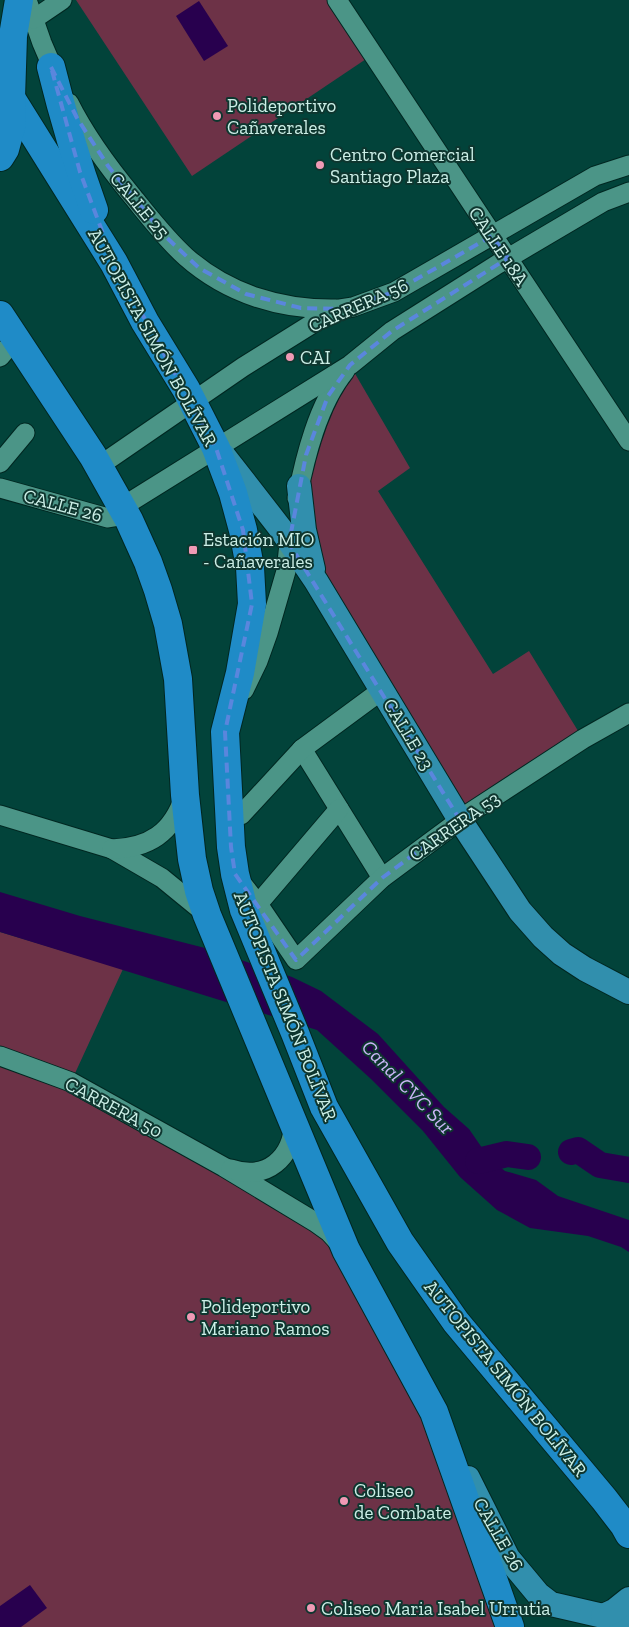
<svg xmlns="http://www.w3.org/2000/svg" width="629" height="1627" font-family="'Zilla Slab',serif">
<rect width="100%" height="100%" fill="#02433a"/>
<g fill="#6d3247">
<path d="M 76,0 L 337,0 L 372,55 L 192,176 Z"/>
<path d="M 350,365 L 410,468 L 378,491 L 493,674 L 529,651 L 583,739 L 460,820 L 293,518 L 299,486 Z"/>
<path d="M 0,932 L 123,969 L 71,1082 L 315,1222 L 418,1384 L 510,1627 L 0,1627 Z"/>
</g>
<g fill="#28004e">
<path d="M 199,1 L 228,46 L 204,61 L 176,16 Z"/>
<path d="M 0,892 L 80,916 L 205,948 L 292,977 L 321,991 L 378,1034 L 444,1107 L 469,1129 L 489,1158 L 505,1171 L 536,1180 L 558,1196 L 629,1220 L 629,1252 L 621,1247 L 588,1236 L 530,1228 L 497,1210 L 460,1177 L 423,1131 L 371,1079 L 317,1030 L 0,932 Z"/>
<path d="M 30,1585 L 47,1608 L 21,1627 L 0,1627 L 0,1606 Z"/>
</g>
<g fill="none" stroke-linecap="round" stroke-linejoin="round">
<g stroke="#28004e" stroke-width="26">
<path d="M 571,1152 L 578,1150 L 600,1165 L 629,1170"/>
<path d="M 478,1161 L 507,1154 L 528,1157"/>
</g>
<defs>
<g id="minor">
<path d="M 27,0 L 42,43 L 57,78"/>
<path d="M 337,0 L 629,441"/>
<path d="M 34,19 L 62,0"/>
<path d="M 69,103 C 86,137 109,168 133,197 C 150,218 166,239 186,257 C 228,294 281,310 336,309"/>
<path d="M 0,357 L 16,338"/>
<path d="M 0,463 L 25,433"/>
<path d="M 99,466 L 243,367 L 315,322 L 340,309 L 353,307 L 394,292 L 595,176 L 629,165"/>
<path d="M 0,488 L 108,518 L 126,515"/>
<path d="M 297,498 C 305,457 318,404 345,371"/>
<path d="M 122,507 L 350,365 L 392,331 L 498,264 L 603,202 L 629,192"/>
<path d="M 244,690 L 258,661 L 268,633 L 286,571 L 290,535"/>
<path d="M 302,749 L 382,878"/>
<path d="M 0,815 L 112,849 L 162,878 L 206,914"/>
<path d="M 231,818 L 241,815 L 302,749 L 382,690"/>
<path d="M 112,849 C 149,848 172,833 184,797"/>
<path d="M 240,881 L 258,904 L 296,960 L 382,878 L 471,812 L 583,739 L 629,713"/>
<path d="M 258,904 L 339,809"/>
<path d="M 0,1056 L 71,1082 L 224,1167 L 315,1222 L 329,1232 L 340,1244"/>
<path d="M 231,1169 C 267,1181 292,1158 294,1123"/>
</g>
<g id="major">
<path d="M 224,456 L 280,528 L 316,581 L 460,820 L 520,911 L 543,937 L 562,954 L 585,969 L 629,992"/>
<path d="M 299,486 L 304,530 L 313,569"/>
<path d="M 468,1478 L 508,1558 L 538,1594 L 551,1604 L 603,1616 L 629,1619"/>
<path d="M 603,1616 L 614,1611 L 629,1599"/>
</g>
<g id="highway">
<path d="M 0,58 L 11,98 L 114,263 L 145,322 L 186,389 L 216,448 L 233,493 L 243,530 L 250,567 L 252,604 L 240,673 L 225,732 L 231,847 L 235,874 L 244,910 L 295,1033 L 324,1107 L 400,1242 L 456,1322 L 604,1499 L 624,1525 L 629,1534"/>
<path d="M 51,67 C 63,116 77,163 94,210"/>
<path d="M 0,157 L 5,149 L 12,123 L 11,98 L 13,36 L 19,0"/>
<path d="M 0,315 L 93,456 L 129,520 L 148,562 L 158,590 L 168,624 L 178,679 L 185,795 L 192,859 L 199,891 L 207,915 L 346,1250 L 434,1412 L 510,1627"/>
</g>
</defs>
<use href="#minor" stroke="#002721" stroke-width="21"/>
<use href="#major" stroke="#002721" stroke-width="26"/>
<use href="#highway" stroke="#002721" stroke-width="30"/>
<use href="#minor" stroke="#4b9587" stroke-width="19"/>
<use href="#major" stroke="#318fad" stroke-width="24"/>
<use href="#highway" stroke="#1f8bc7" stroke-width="28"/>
</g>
<path fill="none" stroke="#5a86dd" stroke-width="4" stroke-dasharray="10 6" stroke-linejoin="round" d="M 51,67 L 77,118 L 108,166 L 166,237 L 199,268 L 246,294 L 301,308 L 340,309 L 394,292 L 492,236 L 508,258 L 392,331 L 350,365 L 328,396 L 306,455 L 289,543 L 460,820 L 382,878 L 296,960 L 235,874 L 231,847 L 225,732 L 252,604 L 243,530 L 216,448 L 114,263 L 80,172 Z"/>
<g fill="#f09ab5" stroke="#0e362f" stroke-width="2">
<circle cx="217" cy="116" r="5"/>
<circle cx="320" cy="165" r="5"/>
<circle cx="290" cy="357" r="5"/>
<rect x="188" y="545" width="10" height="10" rx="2.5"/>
<circle cx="191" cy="1317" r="5"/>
<circle cx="344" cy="1501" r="5"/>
<circle cx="311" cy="1608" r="5"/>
</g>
<g text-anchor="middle" stroke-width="4" stroke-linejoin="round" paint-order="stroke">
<g font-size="19" fill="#ccefe7" stroke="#0e362f" text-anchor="start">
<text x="227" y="112">Polideportivo<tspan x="227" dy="22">Cañaverales</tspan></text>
<text x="330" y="161">Centro Comercial<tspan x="330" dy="22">Santiago Plaza</tspan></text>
<text x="300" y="364">CAI</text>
<text x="203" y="546">Estación MIO<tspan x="203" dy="22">- Cañaverales</tspan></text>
<text x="201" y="1313">Polideportivo<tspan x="201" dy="22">Mariano Ramos</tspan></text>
<text x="354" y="1497">Coliseo<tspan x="354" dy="22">de Combate</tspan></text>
<text x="321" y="1615">Coliseo Maria Isabel Urrutia</text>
</g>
<g font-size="19" fill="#ccefe7" stroke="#0e362f">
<text transform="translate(140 205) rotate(50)" y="7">CALLE 25</text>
<text transform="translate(499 246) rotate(56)" y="7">CALLE 18A</text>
<text transform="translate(358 305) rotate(-24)" y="7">CARRERA 56</text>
<text transform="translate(153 337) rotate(61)" y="7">AUTOPISTA SIMÓN BOLÍVAR</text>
<text transform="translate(63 505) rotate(15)" y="7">CALLE 26</text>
<text transform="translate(409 734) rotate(59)" y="7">CALLE 23</text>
<text transform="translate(454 826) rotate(-35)" y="7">CARRERA 53</text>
<text transform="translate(286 1006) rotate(68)" y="7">AUTOPISTA SIMÓN BOLÍVAR</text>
<text transform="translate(114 1107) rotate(28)" y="7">CARRERA 50</text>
<text transform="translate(506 1378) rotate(51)" y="7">AUTOPISTA SIMÓN BOLÍVAR</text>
<text transform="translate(499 1534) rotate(60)" y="7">CALLE 26</text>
</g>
<g font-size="20" font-style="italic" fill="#ccb6f8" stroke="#0e362f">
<text transform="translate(408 1087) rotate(46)" y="7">Canal CVC Sur</text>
</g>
</g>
</svg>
